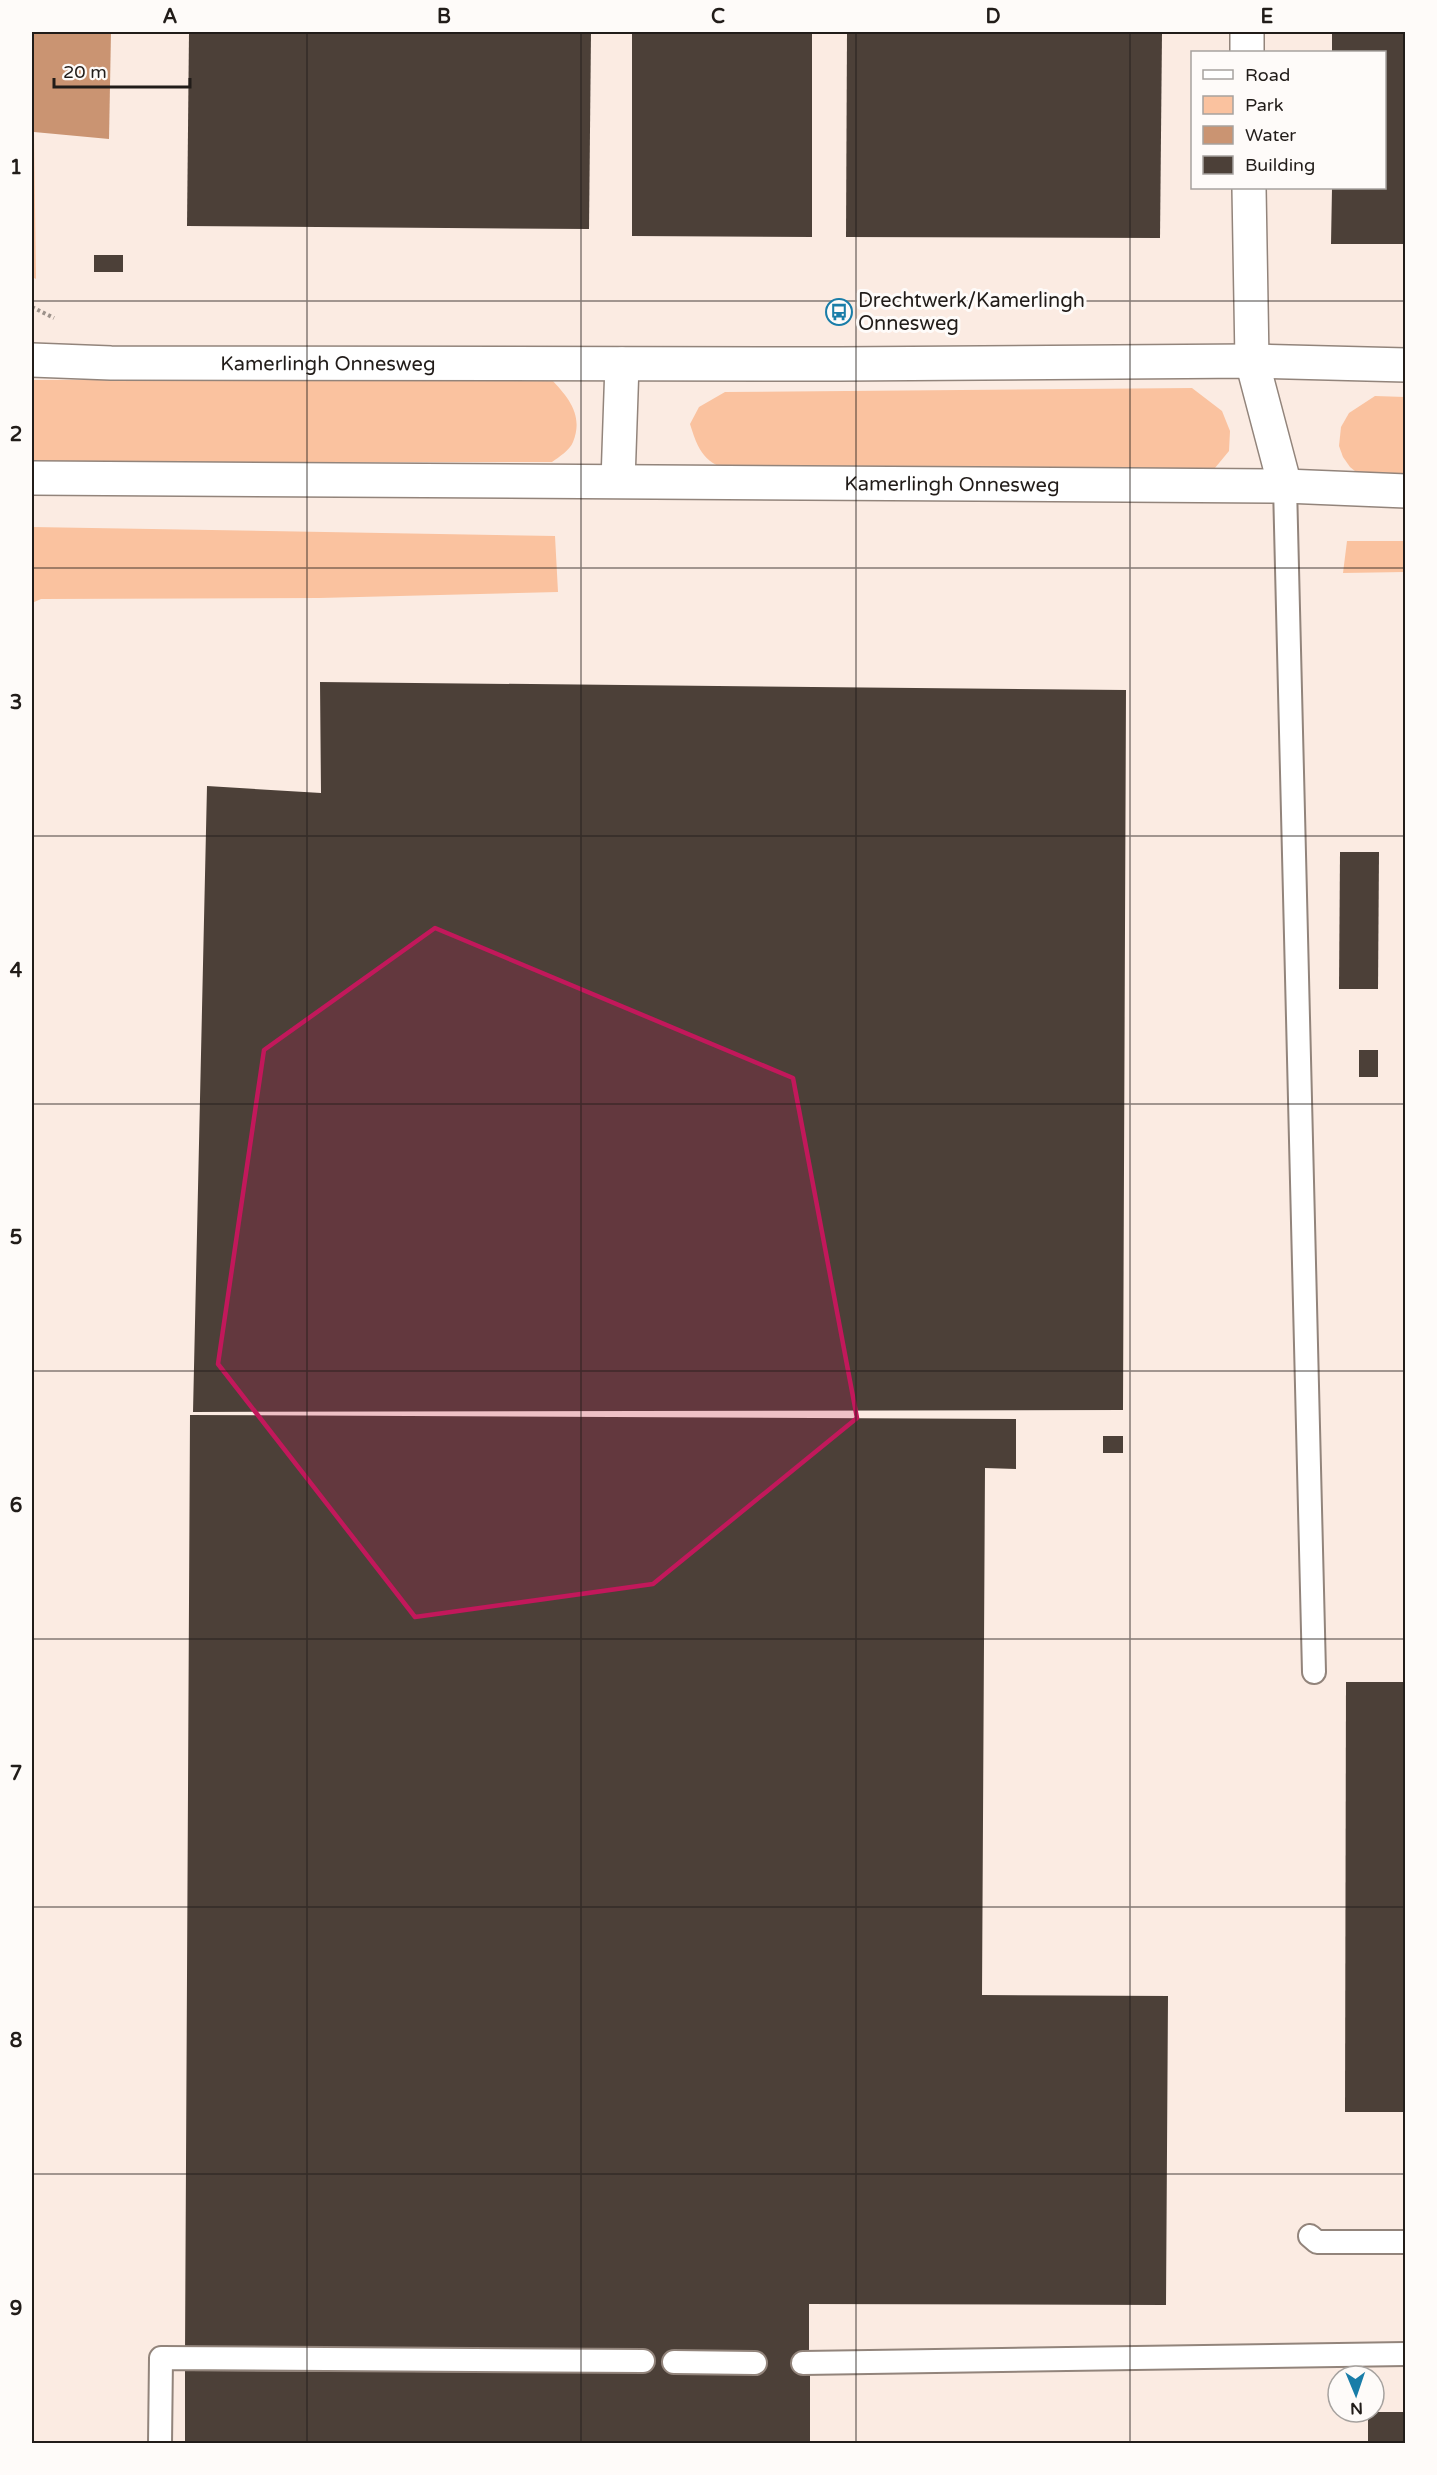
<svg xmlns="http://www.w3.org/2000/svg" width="1437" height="2475" font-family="'Varela Round',sans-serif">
<rect width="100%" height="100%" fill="#fbebe2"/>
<g fill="#fac29f">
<path d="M 32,115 L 34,132 L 36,279 L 32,277 Z"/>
<path d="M 551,379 C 568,397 584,415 573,442 C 570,450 559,457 552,462 L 32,463 L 32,380 Z"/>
<path d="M 1192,388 L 1222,411 L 1230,431 L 1229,451 L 1210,474 L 740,477 C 707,461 701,460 690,424 L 699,407 L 725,392 Z"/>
<path d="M 1375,396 L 1405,397 L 1405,481 L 1366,480 L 1350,467 L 1343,457 L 1339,446 L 1341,427 L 1349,413 Z"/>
<path d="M 32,527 L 555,536 L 558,592 L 319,598 L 41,599 L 32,603 Z"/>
<path d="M 1347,541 L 1405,541 L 1405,572 L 1343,573 Z"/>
</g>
<path fill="#ca9472" d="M 32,32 L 111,32 L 109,139 L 34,132 L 32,107 Z"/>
<g fill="#4c4038" fill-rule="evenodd">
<path d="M 189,32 L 591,32 L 589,229 L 187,226 Z"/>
<path d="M 632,32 L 812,32 L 812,237 L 632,236 Z"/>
<path d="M 847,32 L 1162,32 L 1160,238 L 846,237 Z"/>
<path d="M 1332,32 L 1406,32 L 1406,244 L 1331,244 L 1332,188 L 1384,188 L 1384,52 L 1332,52 Z"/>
<rect x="94" y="255" width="29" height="17"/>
<path d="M 320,682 L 1126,690 L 1123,1410 L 193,1412 L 207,786 L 321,793 Z"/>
<path d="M 1340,852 L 1379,852 L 1378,989 L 1339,989 Z"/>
<rect x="1359" y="1050" width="19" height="27"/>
<path d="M 190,1415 L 1016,1419 L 1016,1469 L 985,1468 L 982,1995 L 1168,1996 L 1166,2305 L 809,2304 L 809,2355 L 803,2374 L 810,2374 L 810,2444 L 185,2444 L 185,2371 L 642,2373 L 643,2361 L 185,2353 ZM 674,2355 L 755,2374 L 674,2374 Z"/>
<rect x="1103" y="1436" width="20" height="17"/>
<path d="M 1346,1682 L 1406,1682 L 1406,2112 L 1345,2112 Z"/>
<rect x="1368" y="2412" width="38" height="32"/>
</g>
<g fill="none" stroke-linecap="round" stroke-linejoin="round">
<defs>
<g id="service">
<path d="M 1285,486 L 1314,1672"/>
<path d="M 1310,2236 L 1317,2242 L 1406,2242"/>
<path d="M 674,2362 L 755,2363"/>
<path d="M 803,2363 L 1406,2354"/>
<path d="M 160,2444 L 161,2358 L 643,2361"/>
</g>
<g id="minor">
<path d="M 1247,32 L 1247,52"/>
<path d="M 1249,188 L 1252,361 L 1285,486"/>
<path d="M 618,481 L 622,364"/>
</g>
<g id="tertiary">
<path id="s1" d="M 32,360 L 111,363 L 840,364 L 1252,361 L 1406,365"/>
<path id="s2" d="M 32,478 L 1285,486 L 1406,491"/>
</g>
</defs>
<use href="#service" stroke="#92847b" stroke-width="26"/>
<use href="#minor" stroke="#92847b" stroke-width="36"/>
<use href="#tertiary" stroke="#92847b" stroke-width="36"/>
<path stroke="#9c918a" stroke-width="4" stroke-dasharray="3 3" stroke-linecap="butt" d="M 32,307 L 54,318"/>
<use href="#service" stroke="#fff" stroke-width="22"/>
<use href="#minor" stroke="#fff" stroke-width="33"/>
<use href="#tertiary" stroke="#fff" stroke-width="33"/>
</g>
<path fill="#c2185b" fill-opacity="0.2" stroke="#c2185b" stroke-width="4.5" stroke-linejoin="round" d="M 435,928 L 793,1078 L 857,1418 L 653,1584 L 415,1617 L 218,1364 L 264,1050 Z"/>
<path fill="none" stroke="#211c19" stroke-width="1.5" stroke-opacity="0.55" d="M 307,32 L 307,2444M 581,32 L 581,2444M 856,32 L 856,2444M 1130,32 L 1130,2444M 32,301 L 1406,301M 32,568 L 1406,568M 32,836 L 1406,836M 32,1104 L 1406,1104M 32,1371 L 1406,1371M 32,1639 L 1406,1639M 32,1907 L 1406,1907M 32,2174 L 1406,2174"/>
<defs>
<symbol id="bus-ring" viewBox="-11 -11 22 22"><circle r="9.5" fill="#fefbf9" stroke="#197da8" stroke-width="1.5"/><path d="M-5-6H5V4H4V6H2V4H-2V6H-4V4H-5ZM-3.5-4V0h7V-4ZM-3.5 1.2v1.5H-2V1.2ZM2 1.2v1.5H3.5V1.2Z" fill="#197da8"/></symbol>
</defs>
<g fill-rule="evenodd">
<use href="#bus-ring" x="824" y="297" width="30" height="30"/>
</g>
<g text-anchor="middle" stroke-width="6" stroke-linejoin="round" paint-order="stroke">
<g font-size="20" fill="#211c19" stroke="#fefbf9" text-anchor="start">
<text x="858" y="307">Drechtwerk/Kamerlingh<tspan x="858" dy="23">Onnesweg</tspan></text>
</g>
<g font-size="20" fill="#211c19" stroke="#fefbf9">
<text dy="7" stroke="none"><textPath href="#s1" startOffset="296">Kamerlingh Onnesweg</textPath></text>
<text dy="7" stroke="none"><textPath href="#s2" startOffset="920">Kamerlingh Onnesweg</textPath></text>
</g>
</g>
<rect width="1437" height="2475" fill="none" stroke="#fefbf9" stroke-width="66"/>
<rect x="1191" y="51" width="195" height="138" fill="#fefbf9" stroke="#a6a29f" stroke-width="1.5"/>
<rect x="1203" y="70" width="30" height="9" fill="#ffffff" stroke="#a6a29f" stroke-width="1.5"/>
<text x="1245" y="81" font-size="18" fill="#211c19">Road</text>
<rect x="1203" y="96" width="30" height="18" fill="#fac29f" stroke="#a6a29f" stroke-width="1.5"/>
<text x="1245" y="111" font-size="18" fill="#211c19">Park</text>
<rect x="1203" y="126" width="30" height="18" fill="#ca9472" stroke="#a6a29f" stroke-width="1.5"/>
<text x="1245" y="141" font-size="18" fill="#211c19">Water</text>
<rect x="1203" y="156" width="30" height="18" fill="#4c4038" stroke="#a6a29f" stroke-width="1.5"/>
<text x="1245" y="171" font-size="18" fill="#211c19">Building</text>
<g transform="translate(1356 2394) rotate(178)"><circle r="28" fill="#fefbf9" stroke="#a6a29f" stroke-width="1.5"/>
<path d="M0-4.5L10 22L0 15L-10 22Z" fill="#197da8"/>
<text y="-9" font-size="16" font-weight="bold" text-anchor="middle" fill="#211c19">N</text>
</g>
<path d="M54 78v9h136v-9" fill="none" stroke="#211c19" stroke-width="3"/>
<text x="63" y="78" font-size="18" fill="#211c19" stroke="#fefbf9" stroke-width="4.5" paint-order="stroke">20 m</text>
<rect x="33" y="33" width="1371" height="2409" fill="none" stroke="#211c19" stroke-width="2"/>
<g font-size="20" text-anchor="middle" font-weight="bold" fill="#211c19">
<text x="170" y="23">A</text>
<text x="444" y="23">B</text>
<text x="718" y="23">C</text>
<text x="993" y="23">D</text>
<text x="1267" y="23">E</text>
<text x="16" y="174">1</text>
<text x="16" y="441">2</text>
<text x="16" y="709">3</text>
<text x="16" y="977">4</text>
<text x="16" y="1244">5</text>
<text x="16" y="1512">6</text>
<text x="16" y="1780">7</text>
<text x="16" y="2047">8</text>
<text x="16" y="2315">9</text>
</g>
</svg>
